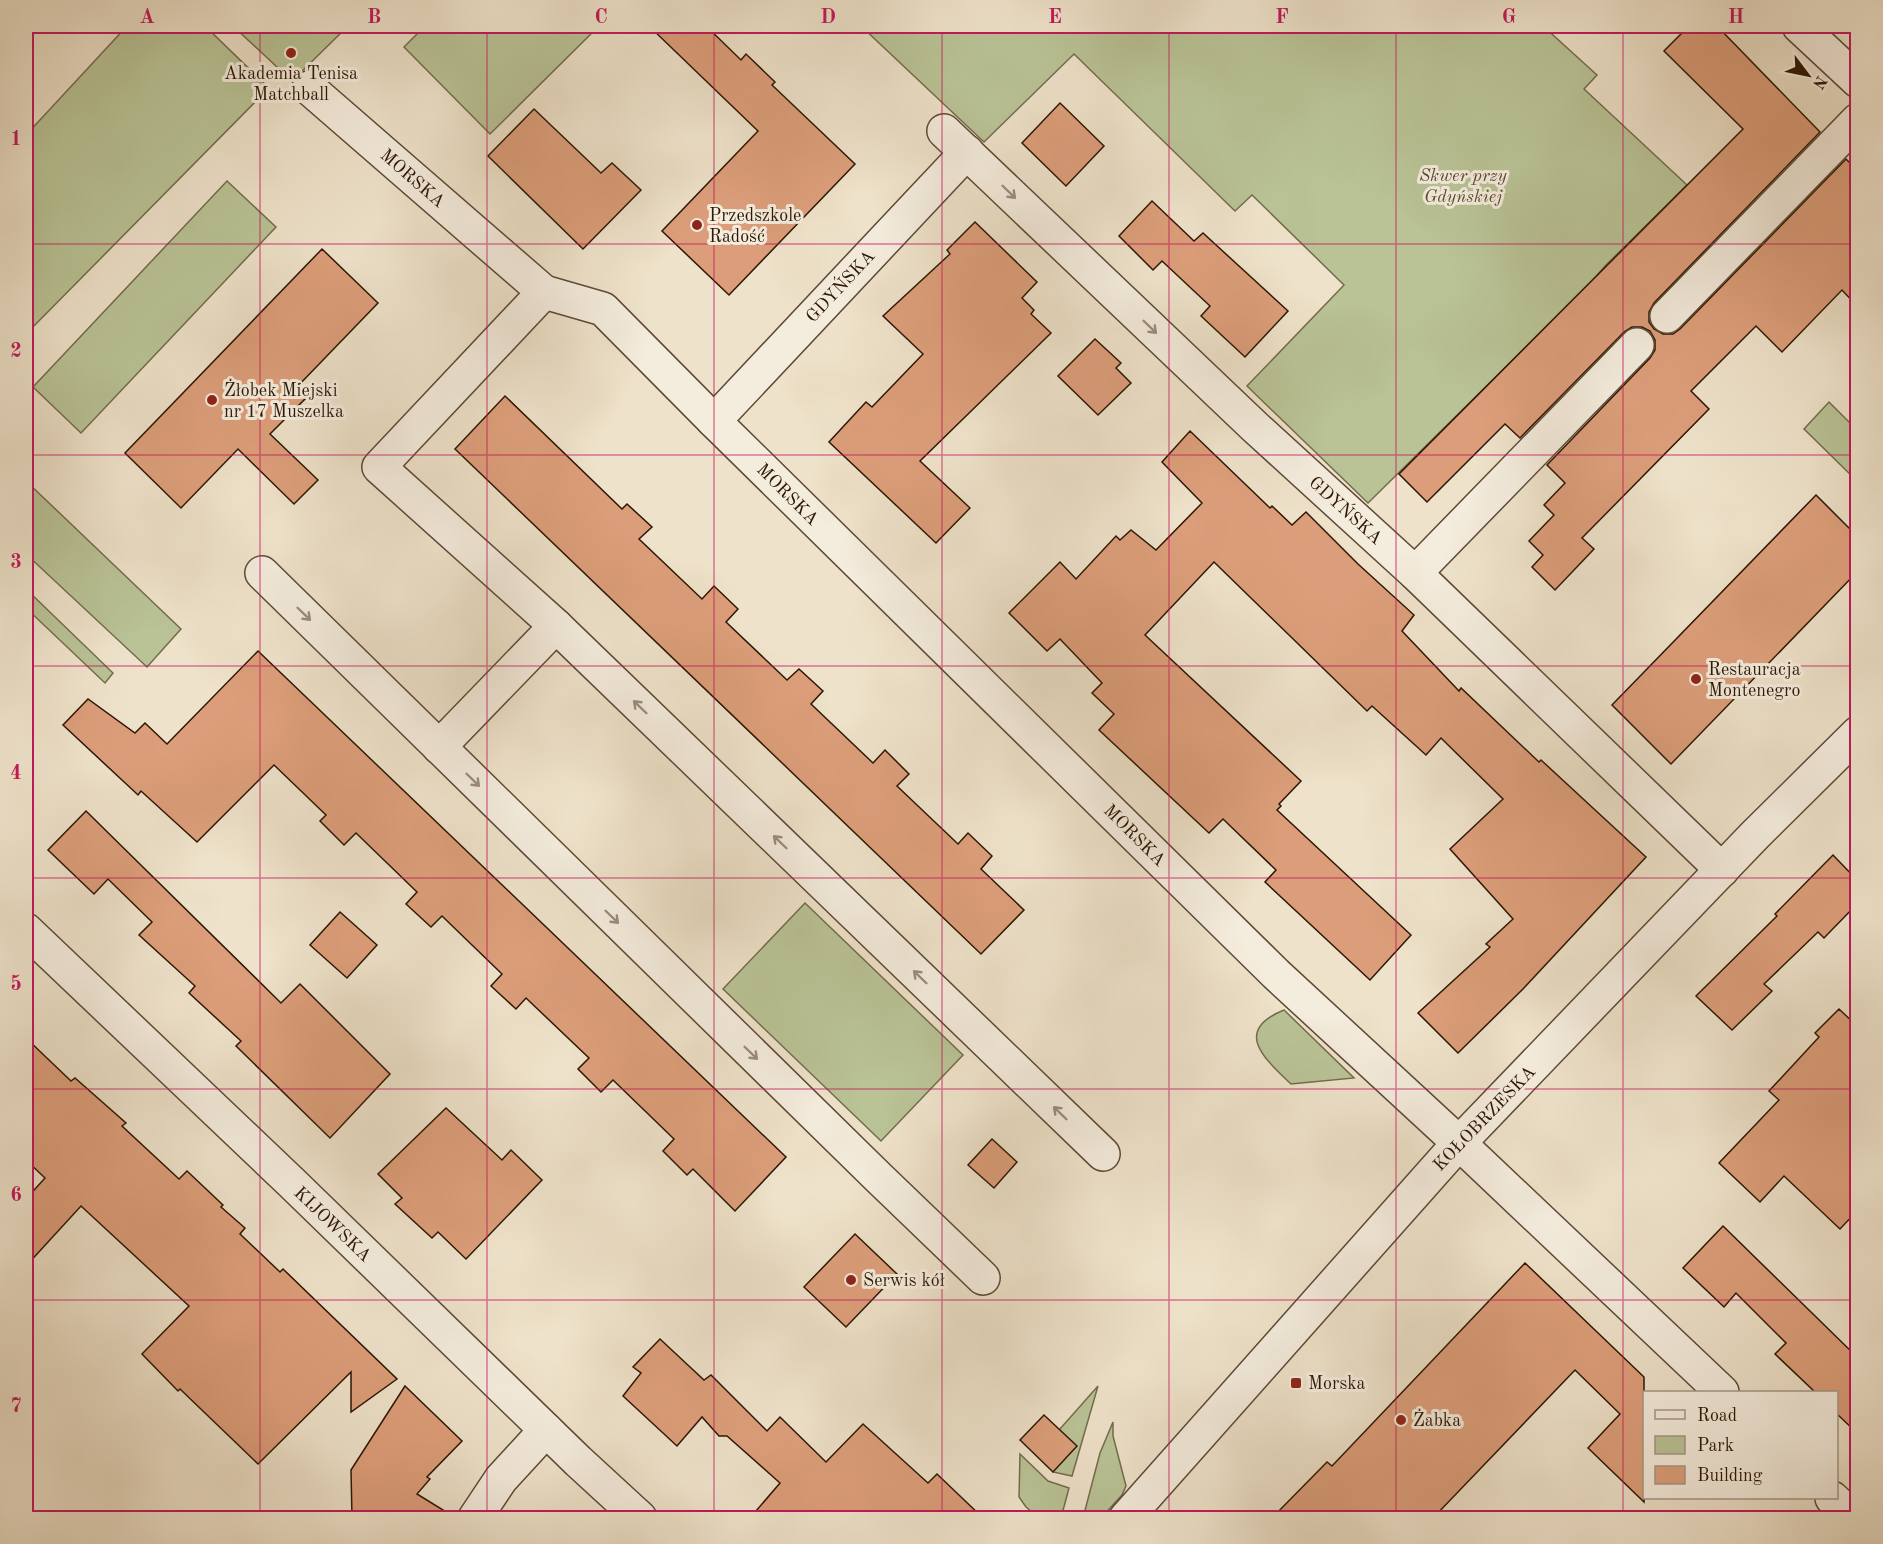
<svg xmlns="http://www.w3.org/2000/svg" width="1883" height="1544" font-family="'Old Standard TT',serif">
<rect width="100%" height="100%" fill="#eee2ca"/>
<filter id="stains"><feTurbulence type="fractalNoise" baseFrequency=".00333" numOctaves="4"/><feColorMatrix values="0 0 0 0 .2 0 0 0 0 .09 0 0 0 0 .02 0 0 0 .5 -.17"/></filter>
<radialGradient id="worn" r=".72"><stop offset=".6" stop-color="#630" stop-opacity="0"/><stop offset="1" stop-color="#630" stop-opacity=".3"/></radialGradient>
<g fill="#b9c396" stroke="#736c4d" stroke-width="1.5">
<path d="M 127,26 L 205,26 L 269,88 L 26,334 L 26,135 Z"/>
<path d="M 233,26 L 348,26 L 292,81 Z"/>
<path d="M 425,26 L 599,26 L 490,134 L 404,47 Z"/>
<path d="M 861,26 L 1543,26 L 1597,75 L 1584,89 L 1687,185 L 1606,265 L 1587,287 L 1368,503 L 1247,386 L 1344,285 L 1252,195 L 1235,211 L 1074,54 L 984,142 Z"/>
<path d="M 227,181 L 276,227 L 81,433 L 33,387 Z"/>
<path d="M 1829,402 L 1857,430 L 1857,481 L 1804,429 Z"/>
<path d="M 26,481 L 181,629 L 147,667 L 26,554 Z"/>
<path d="M 26,589 L 113,673 L 105,683 L 26,608 Z"/>
<path d="M 805,903 L 963,1055 L 881,1141 L 723,989 Z"/>
<path d="M 1284,1010 L 1354,1078 L 1291,1084 C 1265,1059 1232,1031 1284,1010 Z"/>
<path d="M 1098,1386 L 1072,1476 L 1053,1472 L 1059,1430 Z"/>
<path d="M 1113,1422 L 1113,1436 L 1126,1486 L 1122,1495 L 1101,1518 L 1083,1518 L 1100,1453 Z"/>
<path d="M 1020,1454 L 1048,1481 L 1069,1488 L 1061,1518 L 1039,1518 L 1026,1507 L 1019,1497 Z"/>
</g>
<g fill="#dc9e7a" stroke="#2d1604" stroke-width="1.5">
<path d="M 649,26 L 706,26 L 741,60 L 746,54 L 775,82 L 772,85 L 855,164 L 729,295 L 662,231 L 758,131 Z"/>
<path d="M 1689,26 L 1717,26 L 1820,132 L 1654,303 L 1649,312 L 1649,322 L 1654,329 L 1663,334 L 1673,334 L 1680,329 L 1846,159 L 1857,170 L 1857,306 L 1842,290 L 1782,352 L 1756,326 L 1691,391 L 1709,409 L 1582,538 L 1594,549 L 1555,590 L 1532,567 L 1543,555 L 1529,541 L 1554,515 L 1544,505 L 1565,483 L 1547,465 L 1650,358 L 1655,350 L 1655,340 L 1650,331 L 1642,327 L 1632,327 L 1624,332 L 1520,438 L 1505,424 L 1427,502 L 1399,474 L 1743,129 L 1664,51 Z"/>
<path d="M 1060,103 L 1104,146 L 1066,186 L 1022,143 Z"/>
<path d="M 534,109 L 601,173 L 612,163 L 641,190 L 583,249 L 488,156 Z"/>
<path d="M 1152,201 L 1194,241 L 1203,233 L 1288,311 L 1245,357 L 1201,316 L 1210,306 L 1162,261 L 1153,270 L 1119,236 Z"/>
<path d="M 975,222 L 1037,282 L 1022,298 L 1034,310 L 1031,314 L 1051,333 L 920,461 L 970,508 L 936,543 L 829,442 L 866,402 L 872,407 L 923,354 L 883,316 L 950,254 L 947,250 Z"/>
<path d="M 322,249 L 378,303 L 297,387 L 308,396 L 270,434 L 318,480 L 294,504 L 238,449 L 181,508 L 125,453 Z"/>
<path d="M 1095,339 L 1121,363 L 1116,368 L 1131,383 L 1098,415 L 1058,376 Z"/>
<path d="M 505,396 L 622,509 L 627,504 L 652,527 L 639,539 L 702,599 L 714,586 L 738,609 L 726,622 L 787,680 L 799,669 L 823,691 L 811,704 L 873,763 L 885,750 L 909,774 L 897,786 L 958,844 L 968,833 L 992,856 L 981,869 L 1024,910 L 981,954 L 455,449 Z"/>
<path d="M 1190,431 L 1270,508 L 1272,506 L 1292,525 L 1306,512 L 1358,564 L 1414,615 L 1402,631 L 1459,691 L 1461,688 L 1539,762 L 1541,760 L 1646,857 L 1523,989 L 1458,1053 L 1418,1013 L 1490,947 L 1486,944 L 1513,919 L 1450,849 L 1503,799 L 1441,738 L 1426,755 L 1372,706 L 1367,711 L 1214,562 L 1145,635 L 1301,781 L 1279,804 L 1281,806 L 1277,810 L 1411,935 L 1370,980 L 1265,882 L 1276,870 L 1223,819 L 1209,833 L 1099,730 L 1114,714 L 1092,693 L 1102,683 L 1060,639 L 1047,651 L 1009,613 L 1060,562 L 1076,579 L 1116,536 L 1120,540 L 1131,530 L 1156,550 L 1202,503 L 1162,462 Z"/>
<path d="M 1816,495 L 1857,536 L 1857,572 L 1671,764 L 1612,705 Z"/>
<path d="M 258,651 L 786,1157 L 735,1211 L 693,1169 L 687,1175 L 663,1151 L 674,1139 L 613,1080 L 601,1092 L 578,1069 L 589,1058 L 526,998 L 516,1009 L 491,986 L 502,974 L 442,916 L 431,927 L 406,904 L 417,892 L 356,833 L 344,845 L 320,821 L 326,815 L 274,765 L 197,842 L 141,791 L 138,795 L 63,725 L 88,699 L 135,733 L 145,723 L 167,744 Z"/>
<path d="M 86,811 L 281,1003 L 300,984 L 390,1074 L 330,1138 L 236,1046 L 241,1041 L 189,993 L 195,986 L 139,935 L 152,922 L 108,879 L 94,894 L 48,850 Z"/>
<path d="M 1833,855 L 1857,880 L 1857,904 L 1824,938 L 1818,932 L 1764,984 L 1772,991 L 1732,1030 L 1696,996 L 1777,916 L 1775,914 Z"/>
<path d="M 340,912 L 377,945 L 347,978 L 310,945 Z"/>
<path d="M 1839,1009 L 1857,1026 L 1857,1211 L 1840,1229 L 1784,1176 L 1760,1202 L 1719,1163 L 1779,1100 L 1769,1091 L 1819,1037 L 1815,1033 Z"/>
<path d="M 26,1038 L 71,1081 L 75,1078 L 126,1123 L 122,1126 L 179,1179 L 187,1171 L 223,1205 L 221,1207 L 245,1228 L 240,1234 L 280,1272 L 283,1269 L 397,1379 L 351,1412 L 351,1372 L 258,1464 L 180,1389 L 178,1391 L 142,1354 L 189,1306 L 81,1206 L 26,1266 L 26,1199 L 45,1178 L 26,1160 Z"/>
<path d="M 446,1108 L 502,1160 L 511,1150 L 542,1180 L 466,1259 L 438,1232 L 432,1238 L 395,1204 L 402,1198 L 378,1174 Z"/>
<path d="M 992,1139 L 1017,1162 L 994,1188 L 968,1165 Z"/>
<path d="M 1723,1226 L 1857,1357 L 1857,1433 L 1836,1413 L 1836,1392 L 1815,1392 L 1775,1354 L 1786,1343 L 1736,1293 L 1724,1307 L 1683,1268 Z"/>
<path d="M 855,1234 L 897,1274 L 846,1327 L 804,1287 Z"/>
<path d="M 1525,1263 L 1644,1377 L 1644,1502 L 1588,1448 L 1620,1414 L 1575,1370 L 1433,1518 L 1272,1518 L 1327,1462 L 1332,1466 Z"/>
<path d="M 660,1339 L 704,1380 L 711,1375 L 767,1431 L 780,1417 L 826,1462 L 863,1424 L 928,1483 L 937,1474 L 983,1518 L 750,1518 L 780,1483 L 727,1436 L 719,1436 L 702,1417 L 677,1446 L 623,1396 L 641,1373 L 633,1367 Z"/>
<path d="M 405,1386 L 462,1441 L 427,1477 L 430,1479 L 417,1494 L 456,1518 L 352,1518 L 351,1470 Z"/>
<path d="M 1044,1415 L 1077,1446 L 1053,1472 L 1020,1440 Z"/>
</g>
<g fill="none" stroke-linecap="round" stroke-linejoin="round">
<defs>
<g id="minor">
<path d="M 1799,26 L 1858,81"/>
<path d="M 309,88 L 544,292 L 379,467 L 556,626 L 1103,1154"/>
<path d="M 944,131 L 1255,427 L 1415,573 L 1722,870"/>
<path d="M 544,292 L 603,309 L 714,421 L 1276,974 L 1459,1143 L 1722,1392"/>
<path d="M 1667,316 L 1858,120"/>
<path d="M 714,421 L 967,152"/>
<path d="M 262,573 L 878,1177 L 983,1278"/>
<path d="M 1415,573 L 1637,345"/>
<path d="M 439,747 L 556,626"/>
<path d="M 26,930 L 292,1183 L 578,1461 L 640,1518"/>
<path d="M 1832,1498 L 1854,1518"/>
<path d="M 475,1518 L 501,1479 L 546,1430"/>
<path d="M 1126,1518 L 1459,1143 L 1755,835 L 1858,733"/>
</g>
</defs>
<use href="#minor" stroke="#5d4936" stroke-width="36"/>
<use href="#minor" stroke="#f4ecdd" stroke-width="33"/>
</g>
<defs><path id="oneway-shaft" d="M-6 0H5M1.5-3L5.5 0L1.5 3" fill="none" stroke-width="1.6" stroke-linecap="round" stroke-linejoin="round" transform="scale(1.5)"/></defs>
<g stroke="#9a8c7b">
<use href="#oneway-shaft" transform="translate(1009 192) rotate(44)"/>
<use href="#oneway-shaft" transform="translate(1150 327) rotate(44)"/>
<use href="#oneway-shaft" transform="translate(304 614) rotate(44)"/>
<use href="#oneway-shaft" transform="translate(640 707) rotate(-136)"/>
<use href="#oneway-shaft" transform="translate(473 780) rotate(44)"/>
<use href="#oneway-shaft" transform="translate(780 842) rotate(-136)"/>
<use href="#oneway-shaft" transform="translate(612 917) rotate(44)"/>
<use href="#oneway-shaft" transform="translate(920 977) rotate(-136)"/>
<use href="#oneway-shaft" transform="translate(751 1053) rotate(44)"/>
<use href="#oneway-shaft" transform="translate(1060 1113) rotate(-136)"/>
</g>
<path fill="none" stroke="#c2185b" stroke-width="1.5" stroke-opacity="0.55" d="M 260,26 L 260,1518M 487,26 L 487,1518M 714,26 L 714,1518M 942,26 L 942,1518M 1169,26 L 1169,1518M 1396,26 L 1396,1518M 1623,26 L 1623,1518M 26,244 L 1858,244M 26,455 L 1858,455M 26,666 L 1858,666M 26,878 L 1858,878M 26,1089 L 1858,1089M 26,1300 L 1858,1300"/>
<g fill="#8f2418" stroke="#f4ecdd" stroke-width="2">
<circle cx="291" cy="53" r="6"/>
<circle cx="697" cy="225" r="6"/>
<circle cx="212" cy="400" r="6"/>
<circle cx="1696" cy="679" r="6"/>
<circle cx="851" cy="1280" r="6"/>
<rect x="1290" y="1377" width="12" height="12" rx="3"/>
<circle cx="1401" cy="1420" r="6"/>
</g>
<g text-anchor="middle" stroke-width="6" stroke-linejoin="round" paint-order="stroke">
<g font-size="18" fill="#2d1604" stroke="#f4ecdd" text-anchor="start">
<text x="291" y="79" text-anchor="middle">Akademia Tenisa<tspan x="291" dy="21">Matchball</tspan></text>
<text x="709" y="221">Przedszkole<tspan x="709" dy="21">Radość</tspan></text>
<text x="224" y="396">Żłobek Miejski<tspan x="224" dy="21">nr 17 Muszelka</tspan></text>
<text x="1708" y="675">Restauracja<tspan x="1708" dy="21">Montenegro</tspan></text>
<text x="863" y="1286">Serwis kół</text>
<text x="1308" y="1389">Morska</text>
<text x="1413" y="1426">Żabka</text>
</g>
<g font-size="18" font-style="italic" fill="#574a30" stroke="#f4ecdd">
<text x="1463" y="181">Skwer przy<tspan x="1463" dy="21">Gdyńskiej</tspan></text>
</g>
<g font-size="18" fill="#2d1604" stroke="#f4ecdd">
<text transform="translate(413 178) rotate(41)" y="6">MORSKA</text>
<text transform="translate(840 286) rotate(-47)" y="6">GDYŃSKA</text>
<text transform="translate(788 494) rotate(45)" y="6">MORSKA</text>
<text transform="translate(1346 510) rotate(42)" y="6">GDYŃSKA</text>
<text transform="translate(1135 835) rotate(45)" y="6">MORSKA</text>
<text transform="translate(1484 1118) rotate(-46)" y="6">KOŁOBRZESKA</text>
<text transform="translate(333 1224) rotate(44)" y="6">KIJOWSKA</text>
</g>
</g>
<rect width="1883" height="1544" fill="none" stroke="#eee2ca" stroke-width="66"/>
<rect x="1643" y="1391" width="195" height="108" fill="#f4ecdd" stroke="#a49686" stroke-width="1.5"/>
<rect x="1655" y="1410" width="30" height="9" fill="#f4ecdd" stroke="#a49686" stroke-width="1.5"/>
<text x="1697" y="1421" font-size="18" fill="#2d1604">Road</text>
<rect x="1655" y="1436" width="30" height="18" fill="#b9c396" stroke="#a49686" stroke-width="1.5"/>
<text x="1697" y="1451" font-size="18" fill="#2d1604">Park</text>
<rect x="1655" y="1466" width="30" height="18" fill="#dc9e7a" stroke="#a49686" stroke-width="1.5"/>
<text x="1697" y="1481" font-size="18" fill="#2d1604">Building</text>
<g transform="translate(1808 75) rotate(122)" stroke="#f4ecdd" stroke-width="4.5" paint-order="stroke">
<path d="M0-4.5L10 22L0 15L-10 22Z" fill="#2d1604"/>
<text y="-9" font-size="16" font-weight="bold" text-anchor="middle" fill="#2d1604">N</text>
</g>
<rect x="33" y="33" width="1817" height="1478" fill="none" stroke="#c2185b" stroke-width="2"/>
<g font-size="20" text-anchor="middle" font-weight="bold" fill="#c2185b">
<text x="147" y="23">A</text>
<text x="374" y="23">B</text>
<text x="601" y="23">C</text>
<text x="828" y="23">D</text>
<text x="1055" y="23">E</text>
<text x="1282" y="23">F</text>
<text x="1509" y="23">G</text>
<text x="1736" y="23">H</text>
<text x="16" y="145">1</text>
<text x="16" y="357">2</text>
<text x="16" y="568">3</text>
<text x="16" y="779">4</text>
<text x="16" y="990">5</text>
<text x="16" y="1201">6</text>
<text x="16" y="1412">7</text>
</g>
<rect width="100%" height="100%" filter="url(#stains)"/>
<rect width="100%" height="100%" fill="url(#worn)"/>
</svg>
